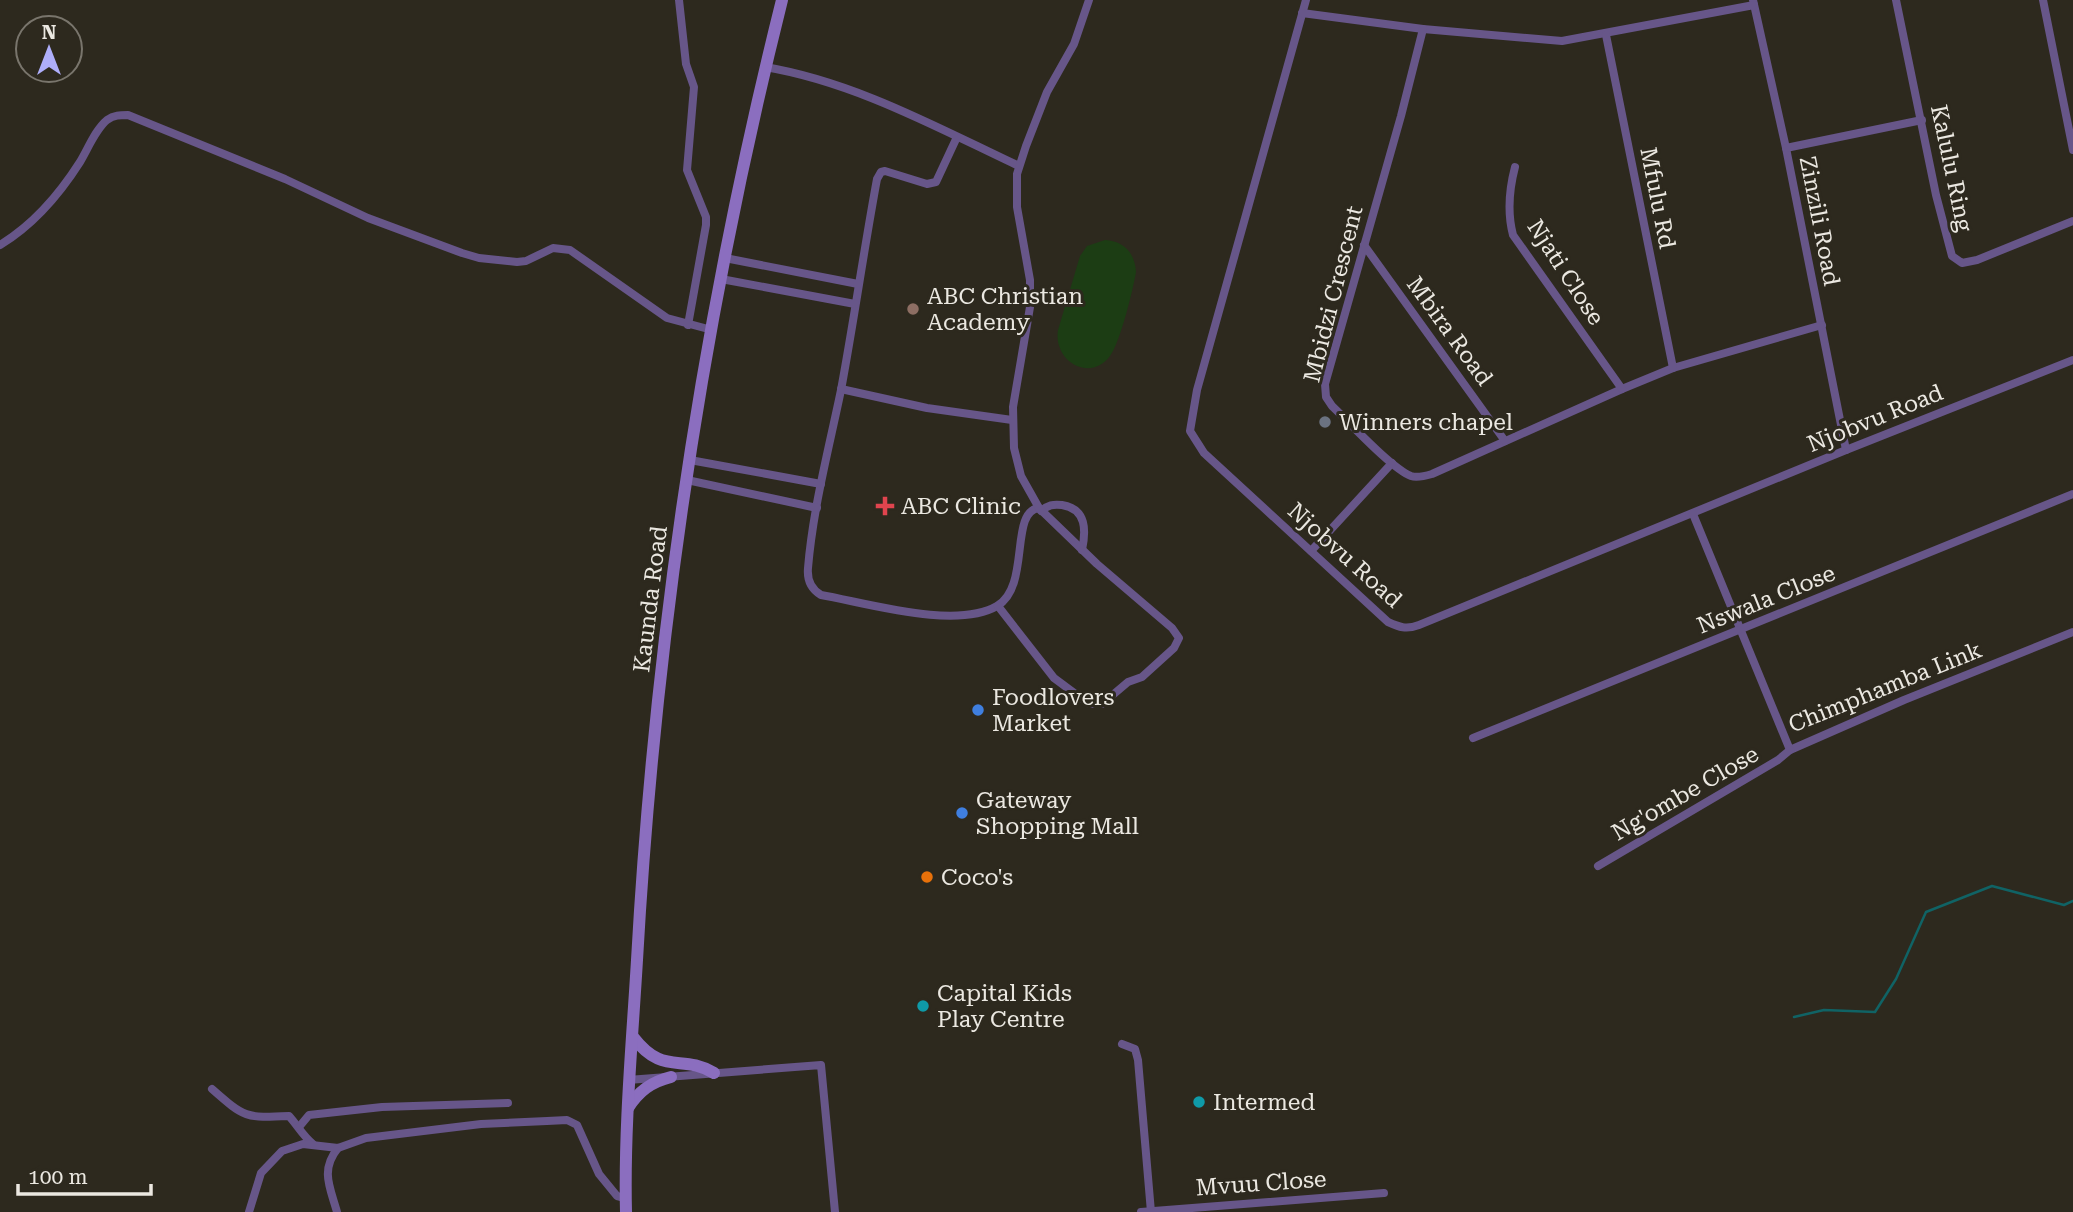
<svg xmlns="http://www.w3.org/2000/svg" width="2073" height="1212" font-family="'Roboto Serif',serif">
<rect width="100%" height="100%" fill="#2d291e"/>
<path fill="#1c3d14" d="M 1105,240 C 1124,241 1135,253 1136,272 C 1133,290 1120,343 1110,356 C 1090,383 1053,361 1058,330 L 1080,256 L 1087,246 Z"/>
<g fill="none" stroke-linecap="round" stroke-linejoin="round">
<path stroke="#106365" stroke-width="2.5" d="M 1794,1017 L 1824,1010 L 1875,1012 L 1896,979 L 1926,912 L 1992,886 L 2064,905 L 2073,901"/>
<g stroke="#675689" stroke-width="8">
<path d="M 679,0 L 686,64 L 694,87 L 687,170 L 706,217 L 706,225 L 688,325"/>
<path d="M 1306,0 L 1197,390 L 1190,431 L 1204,453 L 1388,622 C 1399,627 1406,630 1419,625 L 1846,450 L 2073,360"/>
<path d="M 1753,0 L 1786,148 L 1846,450"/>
<path d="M 1896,0 L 1936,195 L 1952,256 L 1962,263 L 1977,260 L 2073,221"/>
<path d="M 2043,0 L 2073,150"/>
<path d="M 1302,13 L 1423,29 L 1562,41 L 1754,5"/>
<path d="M 1423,29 L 1401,116 L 1325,384 L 1326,397 L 1332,406 C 1348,421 1392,469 1411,476 C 1417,478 1425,476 1432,474 L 1622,389 L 1673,368 L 1822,325"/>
<path d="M 1606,35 L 1673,368"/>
<path d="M 765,67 C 855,82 938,128 1019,166"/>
<path d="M 957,137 L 936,182 L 927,184 L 885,171 L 881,172 L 877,179 C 864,249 854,320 841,390 C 829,448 813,508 808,568 C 807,579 811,589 821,595 C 867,603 956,630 997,606 C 1031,587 1009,511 1039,508"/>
<path d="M 1786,148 L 1922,120"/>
<path d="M 1515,167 C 1509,190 1507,212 1513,235 L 1622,389"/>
<path d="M 0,245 C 33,225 59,195 80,162 C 88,149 95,130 107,120 C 114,115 120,115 128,115 L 285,179 L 368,218 L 462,253 L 479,258 L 517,262 L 526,261 L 553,248 L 570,250 L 667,318 L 712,330"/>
<path d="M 1364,245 L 1505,441"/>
<path d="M 725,258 L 858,284"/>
<path d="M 721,279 L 855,304"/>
<path d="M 841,389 L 927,408 L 1012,420"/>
<path d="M 690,460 L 821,484"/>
<path d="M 687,480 L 817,508"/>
<path d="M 1041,511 C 1048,505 1053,504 1062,505 C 1087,509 1086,531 1082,550"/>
<path d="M 1693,514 L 1790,750 L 1904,700 L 2073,632"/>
<path d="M 1311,551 L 1392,463"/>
<path d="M 998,606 L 1054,678 L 1089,704 L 1102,704 L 1128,682 L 1142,677 L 1174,648 L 1179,638 L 1172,628 L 1097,564 L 1039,508 L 1021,476 L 1014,448 L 1013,407 L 1030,307 L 1030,280 L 1017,207 L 1017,174 L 1026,146 L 1047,92 L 1074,44 L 1089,0"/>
<path d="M 1473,738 L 2073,494"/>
<path d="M 1598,866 L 1778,760 L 1790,750"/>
<path d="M 1122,1044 L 1135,1049 L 1138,1060 L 1151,1212"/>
<path d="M 628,1080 L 821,1065 L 835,1212"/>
<path d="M 212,1089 C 245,1118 245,1118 289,1116 C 298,1126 303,1136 313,1144"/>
<path d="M 299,1127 L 309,1115 L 382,1107 L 508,1103"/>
<path d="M 249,1212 L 261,1173 L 282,1151 L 303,1144 L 338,1148 L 366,1138 L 481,1124 L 547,1121 L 567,1120 L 577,1125 L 599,1174 L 617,1196 L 625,1198"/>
<path d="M 337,1212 C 330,1187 320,1170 338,1148"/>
<path d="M 1141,1212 L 1384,1193"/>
</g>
<g stroke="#8b6ebf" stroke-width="12">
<path d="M 633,1037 C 664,1077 681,1053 714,1073"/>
<path d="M 628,1108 C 639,1091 651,1082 671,1077"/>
<path d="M 626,1212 C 624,1128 632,1044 637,960 C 655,639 704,312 782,0"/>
</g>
</g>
<circle fill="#8d6e63" stroke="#2d291e" stroke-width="2.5" cx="913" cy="309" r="7"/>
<circle fill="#6b7280" stroke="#2d291e" stroke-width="2.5" cx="1325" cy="422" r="7"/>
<path fill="#e0444e" stroke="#2d291e" stroke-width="2.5" d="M881.5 495.5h7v7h7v7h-7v7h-7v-7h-7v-7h7z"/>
<g fill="#3f7fe0" stroke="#2d291e" stroke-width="2.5">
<circle cx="978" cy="710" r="7"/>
<circle cx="962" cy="813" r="7"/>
</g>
<circle fill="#e8710a" stroke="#2d291e" stroke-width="2.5" cx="927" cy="877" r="7"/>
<g fill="#0f9aa8" stroke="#2d291e" stroke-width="2.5">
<circle cx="923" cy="1006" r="7"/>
<circle cx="1199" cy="1102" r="7"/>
</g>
<g text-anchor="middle" stroke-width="6" stroke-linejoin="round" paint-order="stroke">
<g font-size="23" fill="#ebe8e1" stroke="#2d291e">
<text transform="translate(1952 168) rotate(78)" y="8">Kalulu Ring</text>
<text transform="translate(1658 198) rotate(79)" y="8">Mfulu Rd</text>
<text transform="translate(1820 221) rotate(79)" y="8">Zinzili Road</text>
<text transform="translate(1566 272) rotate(57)" y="8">Njati Close</text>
<text transform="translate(1333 294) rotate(-76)" y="8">Mbidzi Crescent</text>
<text transform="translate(1450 331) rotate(54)" y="8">Mbira Road</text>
<text transform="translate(1875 418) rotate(-22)" y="8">Njobvu Road</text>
<text transform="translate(1345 555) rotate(42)" y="8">Njobvu Road</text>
<text transform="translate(650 599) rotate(-83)" y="8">Kaunda Road</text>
<text transform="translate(1766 599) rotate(-22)" y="8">Nswala Close</text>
<text transform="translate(1885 687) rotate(-22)" y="8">Chimphamba Link</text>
<text transform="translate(1685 793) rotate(-30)" y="8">Ng'ombe Close</text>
<text transform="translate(1261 1183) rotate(-4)" y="8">Mvuu Close</text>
</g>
<g font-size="23" fill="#ebe8e1" stroke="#2d291e" text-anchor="start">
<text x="927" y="304">ABC Christian<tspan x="927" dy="26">Academy</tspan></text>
<text x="1339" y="430">Winners chapel</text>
<text x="901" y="514">ABC Clinic</text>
<text x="992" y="705">Foodlovers<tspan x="992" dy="26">Market</tspan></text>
<text x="976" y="808">Gateway<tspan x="976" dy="26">Shopping Mall</tspan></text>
<text x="941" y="885">Coco's</text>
<text x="937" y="1001">Capital Kids<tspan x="937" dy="26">Play Centre</tspan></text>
<text x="1213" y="1110">Intermed</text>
</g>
</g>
<g transform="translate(49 49)"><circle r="33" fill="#2d291e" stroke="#79756c" stroke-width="2"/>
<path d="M0-5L12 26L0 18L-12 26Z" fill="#aeaefa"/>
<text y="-10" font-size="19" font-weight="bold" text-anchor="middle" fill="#ebe8e1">N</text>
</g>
<path d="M18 1184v10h133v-10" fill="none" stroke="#ebe8e1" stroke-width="3.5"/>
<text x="28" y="1184" font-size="21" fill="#ebe8e1" stroke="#2d291e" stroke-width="5" paint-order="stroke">100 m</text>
</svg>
